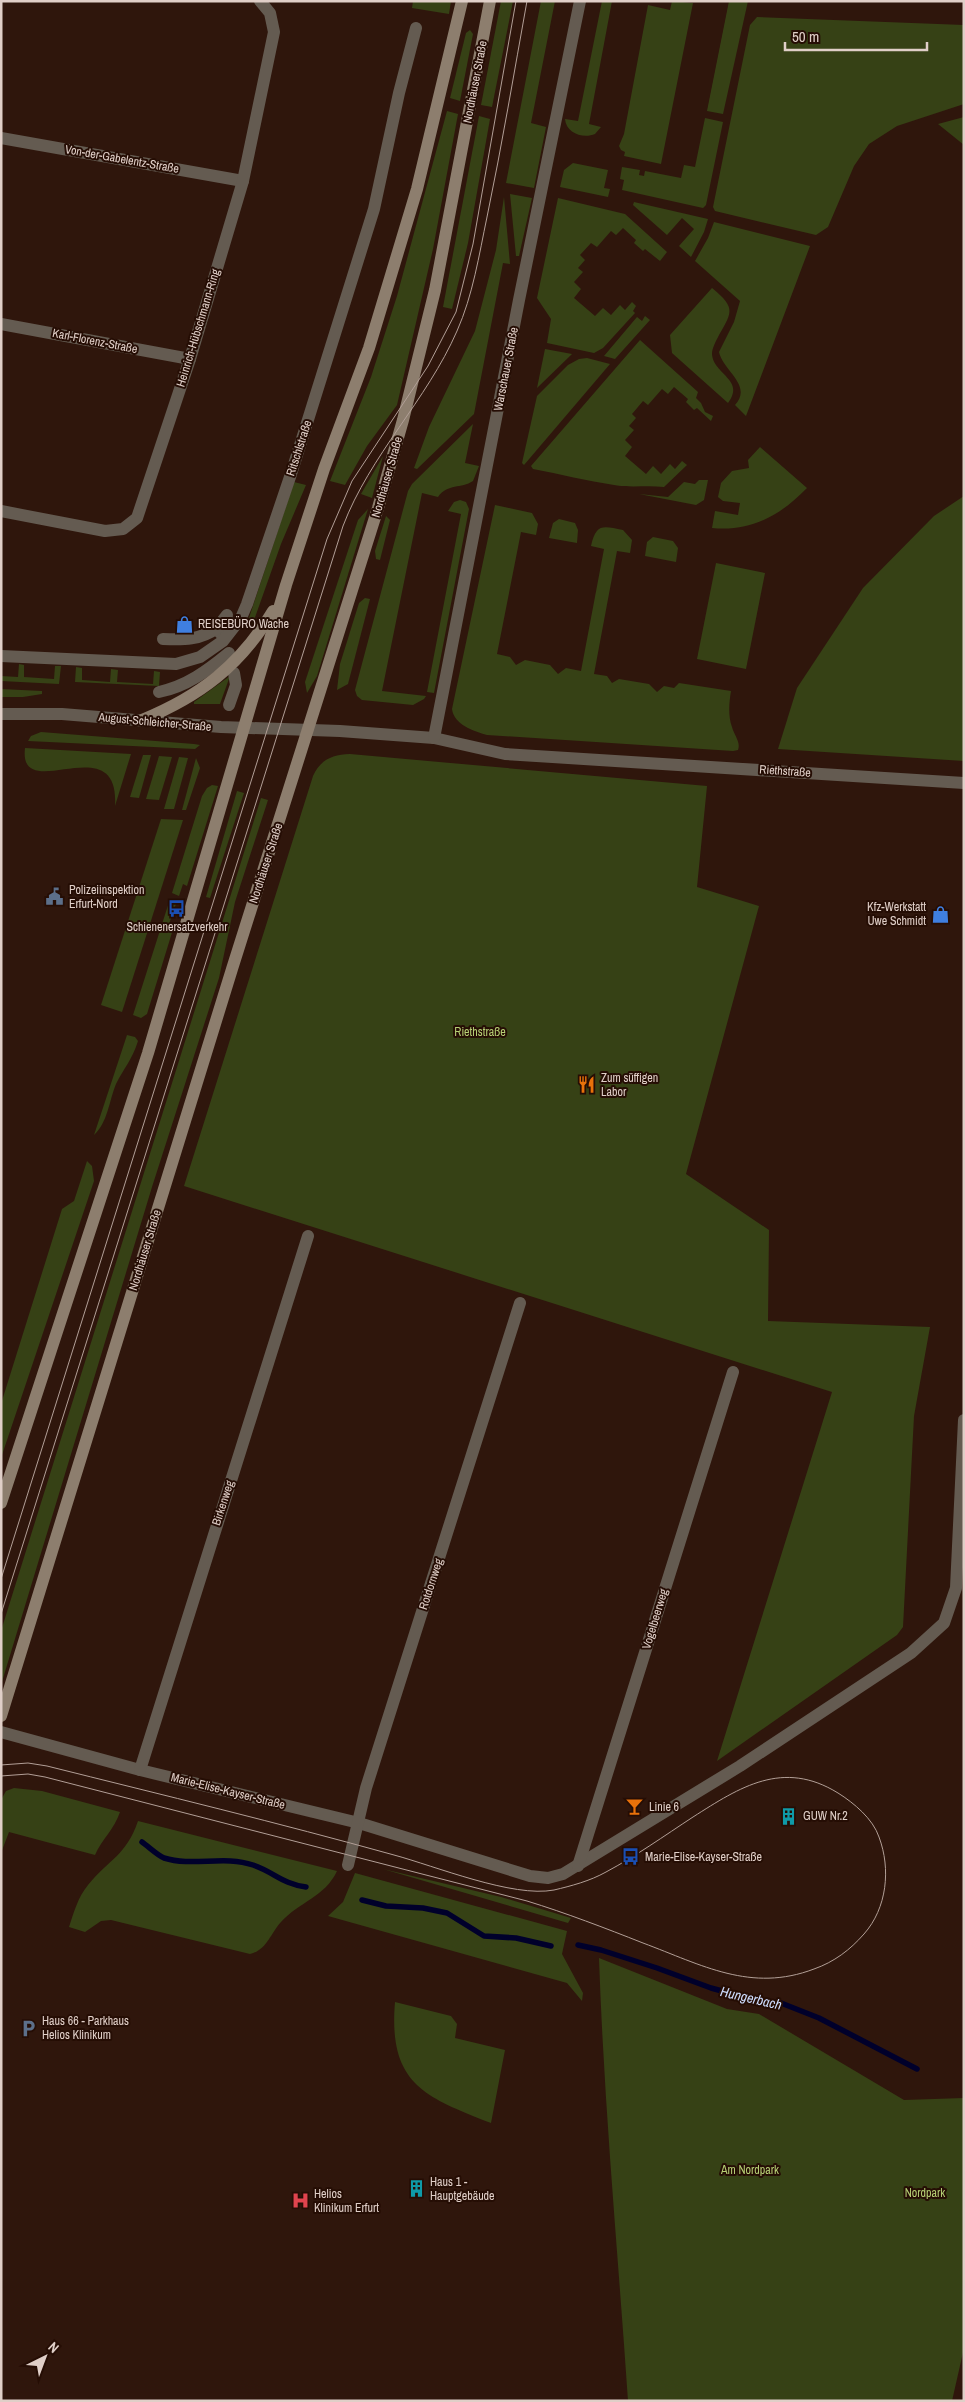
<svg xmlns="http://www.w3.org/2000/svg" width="965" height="2402" font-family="'Archivo Narrow',sans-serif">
<rect width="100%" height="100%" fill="#2f160c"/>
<g fill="#364115">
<path d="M 413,1 L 451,1 L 449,14 L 412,8 Z"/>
<path d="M 501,1 L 513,1 L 492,107 L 481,105 Z"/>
<path d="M 541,1 L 555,1 L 531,123 L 546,127 L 534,188 L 506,183 Z"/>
<path d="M 602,1 L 612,1 L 589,124 L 601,127 L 595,134 C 583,139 566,133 565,119 L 578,121 Z"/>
<path d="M 672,1 L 693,3 L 661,164 L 624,156 L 625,152 L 621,150 L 619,146 L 624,134 L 648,5 L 670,10 Z"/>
<path d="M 729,1 L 748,1 L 723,114 L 707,111 Z"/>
<path d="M 757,17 L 964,25 L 964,104 L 897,126 L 869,144 L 854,166 L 828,227 L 816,235 L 715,211 L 713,207 L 750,25 Z"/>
<path d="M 470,30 L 473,34 L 460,101 L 450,98 L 466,33 Z"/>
<path d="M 447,111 L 458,114 L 433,249 L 397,405 L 367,446 L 345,485 L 330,481 L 371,377 L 397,296 Z"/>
<path d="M 479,116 L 490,119 L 468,243 L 452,309 L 443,307 Z"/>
<path d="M 964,117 L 964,145 L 938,124 Z"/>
<path d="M 705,118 L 723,122 L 706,205 L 703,208 L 622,190 L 624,180 L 620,179 L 622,167 L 640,170 L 639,175 L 644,176 L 645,171 L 681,178 L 684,165 L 695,167 Z"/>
<path d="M 573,163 L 608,170 L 604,188 L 610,189 L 608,197 L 560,187 L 564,170 Z"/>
<path d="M 510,194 L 532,198 L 519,256 L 516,256 Z"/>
<path d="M 504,197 L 510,264 L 503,263 L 474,414 L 417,469 L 414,468 L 429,427 L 475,331 L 496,250 Z"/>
<path d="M 558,198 L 625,214 L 667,252 L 660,261 L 645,249 L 643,251 L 634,243 L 636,240 L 623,228 L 616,235 L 611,231 L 597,247 L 591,243 L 580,255 L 585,260 L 578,268 L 583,272 L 574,282 L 581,289 L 574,298 L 595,316 L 603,308 L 611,315 L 620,305 L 625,310 L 632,302 L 636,306 L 633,311 L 635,313 L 603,348 L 594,353 L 547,343 L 551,319 L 537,298 Z"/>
<path d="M 634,202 L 708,219 L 704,232 L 691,257 L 679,246 L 694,229 L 682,218 L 667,235 L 633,205 Z"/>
<path d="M 714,222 L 810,246 L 746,416 L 735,405 C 753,385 723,371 719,352 L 734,322 L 740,301 L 695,261 L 708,238 Z"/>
<path d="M 712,288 C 738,309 731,313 717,339 C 715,343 712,349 712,354 C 713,374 746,380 728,403 L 672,353 L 670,335 Z"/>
<path d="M 645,316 L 650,320 L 615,359 L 604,356 L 637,317 L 642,321 Z"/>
<path d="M 640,340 L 698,392 L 696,398 L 701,403 L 705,412 L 713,416 L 711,421 L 697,408 L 694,410 L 686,402 L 688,399 L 674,387 L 668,394 L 662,389 L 648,405 L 643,401 L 632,414 L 636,418 L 629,426 L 634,430 L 625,440 L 632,447 L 625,456 L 646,474 L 653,466 L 661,474 L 670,464 L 675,469 L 682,461 L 687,465 L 664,487 C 647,485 631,488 614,485 C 587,481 560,474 533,469 L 531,466 Z"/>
<path d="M 545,349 L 572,354 L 537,388 Z"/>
<path d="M 587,358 L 610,364 L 524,465 L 522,463 L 537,396 L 568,365 L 579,359 Z"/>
<path d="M 473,424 L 465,463 L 479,466 L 473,481 C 461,489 448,483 438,497 L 422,493 L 382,691 L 426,696 L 424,699 L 413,705 L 362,700 L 357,696 L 355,690 L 408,491 L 412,484 Z"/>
<path d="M 760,447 L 807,488 C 781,515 751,532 712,528 L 715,511 L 738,515 L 740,503 L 723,501 L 718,497 L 721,483 L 732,471 L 749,468 L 748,460 Z"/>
<path d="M 383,456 L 372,498 L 361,494 Z"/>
<path d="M 699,480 L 708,480 L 704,500 L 696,505 L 639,494 L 668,497 L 684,482 L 695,484 Z"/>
<path d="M 294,482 L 306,485 L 281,544 L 252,626 L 247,624 Z"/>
<path d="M 964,496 L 964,761 L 778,749 L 797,688 L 863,588 L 934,516 Z"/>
<path d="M 460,500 L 466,502 L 469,509 L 434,693 L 427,692 L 461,514 L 448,511 L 454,502 Z"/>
<path d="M 495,505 L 532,513 L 538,524 L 536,535 L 521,532 L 497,654 L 510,657 L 516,665 L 525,660 L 550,665 L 558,674 L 566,668 L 581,671 L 604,549 L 591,546 C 596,523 603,526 623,530 L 632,540 L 630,553 L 617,551 L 594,674 L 607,676 L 612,683 L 619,679 L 649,684 L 657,692 L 664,686 L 674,688 L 679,683 L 731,691 C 729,703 728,716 732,727 C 734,735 741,742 738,750 L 733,751 L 487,735 C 474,731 454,725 452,709 Z"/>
<path d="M 368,509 L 317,676 L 307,693 L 305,682 L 358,520 Z"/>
<path d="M 386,516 L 390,520 L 380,560 L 376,559 L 375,551 Z"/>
<path d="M 559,519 L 575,523 L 578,530 L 577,543 L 549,538 L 553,523 Z"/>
<path d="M 653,537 L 673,541 L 678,548 L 676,562 L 645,556 L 647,542 Z"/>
<path d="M 716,563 L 765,573 L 746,669 L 697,659 Z"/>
<path d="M 365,598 L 370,599 L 348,684 L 337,690 L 340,664 L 359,603 Z"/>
<path d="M 19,664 L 24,665 L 24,677 L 54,679 L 55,666 L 61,666 L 59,684 L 1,681 L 1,676 L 18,677 Z"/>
<path d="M 76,667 L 82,668 L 82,680 L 110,682 L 111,669 L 118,670 L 117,682 L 153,684 L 154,671 L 160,672 L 159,686 L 75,682 Z"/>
<path d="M 230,676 L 220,704 L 194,704 L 194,702 Z"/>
<path d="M 1,689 L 42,691 L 42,694 L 23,697 L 1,697 Z"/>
<path d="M 41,732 L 194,744 L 200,745 L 195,749 L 28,741 L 31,736 Z"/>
<path d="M 25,748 L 131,754 L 115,806 C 120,725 18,807 25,748 Z"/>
<path d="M 350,754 L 707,786 L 697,887 L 759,906 L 686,1174 L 769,1230 L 768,1321 L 930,1327 L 914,1416 L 903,1627 L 897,1635 L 717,1761 L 832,1392 L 184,1186 L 313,776 C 321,759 332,755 350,754 Z"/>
<path d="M 143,755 L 151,755 L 139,798 L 130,797 Z"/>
<path d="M 159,756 L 172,757 L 159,800 L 146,799 Z"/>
<path d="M 179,757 L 188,758 L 174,809 L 164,809 Z"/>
<path d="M 196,758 L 200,768 L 186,810 L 182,810 Z"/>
<path d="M 212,785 L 218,786 L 187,886 L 183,884 L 179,896 L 172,893 L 202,796 L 207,788 Z"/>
<path d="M 237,791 L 244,793 L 210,898 L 206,897 Z"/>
<path d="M 261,798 L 268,800 L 235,902 L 219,978 L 152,1187 L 1,1685 L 1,1631 Z"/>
<path d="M 161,819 L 183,820 L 122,1012 L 101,1005 Z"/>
<path d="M 170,899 L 177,901 L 169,924 L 174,926 L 147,1014 L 141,1018 L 133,1015 Z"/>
<path d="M 127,1035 L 135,1037 L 138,1041 C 132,1060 124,1068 116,1084 C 109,1101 108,1122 94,1135 Z"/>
<path d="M 87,1161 L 92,1166 L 94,1181 L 1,1458 L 1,1404 L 62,1209 L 74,1201 Z"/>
<path d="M 14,1788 L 42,1791 L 120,1812 C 114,1830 102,1839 95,1855 L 9,1832 L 1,1853 L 1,1800 L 6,1791 Z"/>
<path d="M 138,1821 L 337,1871 C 325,1897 299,1902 281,1922 C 270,1934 267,1950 250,1954 L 111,1920 L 101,1921 L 85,1932 L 69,1927 C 74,1912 78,1897 88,1885 C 109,1859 126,1856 138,1821 Z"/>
<path d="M 383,1869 L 501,1897 L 571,1918 L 568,1923 Z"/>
<path d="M 355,1873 L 567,1931 L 562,1954 L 583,1993 L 582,2001 L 567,1983 L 328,1916 L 343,1902 Z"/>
<path d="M 599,1958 L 727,2009 L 759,2014 L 904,2100 L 964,2098 L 964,2348 L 952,2401 L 628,2401 C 618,2253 604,2106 599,1958 Z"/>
<path d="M 395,2002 L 451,2016 L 457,2024 L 455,2038 L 505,2050 L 491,2123 C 425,2097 388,2084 395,2002 Z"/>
</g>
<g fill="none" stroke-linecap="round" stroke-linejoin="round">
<g stroke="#00002b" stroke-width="5.5">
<path d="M 142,1842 C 149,1847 157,1855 164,1858 C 193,1867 224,1855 253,1865 C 274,1872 282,1884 306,1887"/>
<path d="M 362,1900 L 386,1906 L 423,1908 L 447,1913 L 484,1936 L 516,1938 L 551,1946"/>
<path d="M 578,1945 L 601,1950 L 657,1968 L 711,1988 L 759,2001 L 781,2003 L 819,2018 L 917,2069"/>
</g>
<g stroke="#645b51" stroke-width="12">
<path d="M 220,633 L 217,628 L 227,615"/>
<path d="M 163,639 C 184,640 200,640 217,628"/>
<path d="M 159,692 C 187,686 207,671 229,653"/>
<path d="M 229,705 L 236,685 L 234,673"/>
</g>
<g stroke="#645b51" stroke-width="12">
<path d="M 1,138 L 243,181"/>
<path d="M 1,324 L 190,359"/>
<path d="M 1,511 L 105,531 L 123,529 L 137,518 L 190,359 L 243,181 L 274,32 L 270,13 L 260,1"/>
<path d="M 1,656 L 176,664 L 200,657 L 223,641 L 241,618 L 247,604 L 291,474 L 374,209 L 399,93 L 416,28"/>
<path d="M 1,714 L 62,714 L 221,727 L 340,731 L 434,738 L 505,754 L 964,783"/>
<path d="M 434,738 L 519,300 L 580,1"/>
<path d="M 1,1732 L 140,1770 L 359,1823 L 530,1876 L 548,1878 L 563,1874 L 740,1766 L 911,1653 L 944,1623 L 956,1588 L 964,1420"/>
<path d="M 140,1770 L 308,1236"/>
<path d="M 348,1865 L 366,1788 L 520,1303"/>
<path d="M 578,1866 L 733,1372"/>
</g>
<g stroke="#8d7e6e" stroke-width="12">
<path d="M 142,720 C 200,696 240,666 273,611"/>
<path d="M 1,1503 L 148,1053 L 286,585 L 324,469 L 369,348 L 417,189 L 462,1"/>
<path d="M 1,1716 L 232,969 L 378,508 L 403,420 L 435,290 L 490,1"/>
</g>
<g stroke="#b29f97" stroke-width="1">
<path d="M 1,1579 L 327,539 L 352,481 L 428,366 L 456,312 L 473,244 L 516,1"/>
<path d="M 1,1614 L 343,526 C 370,455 427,400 457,331 C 473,295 479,255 487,217 C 502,145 514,73 527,1"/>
<path d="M 1,1765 L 28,1763 L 47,1766 C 163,1795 279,1823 394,1855 C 435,1866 513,1898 554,1890 C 571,1886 590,1881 606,1872 C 636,1856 664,1836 693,1817 C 740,1787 783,1759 838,1793 C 854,1803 873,1819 879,1837 C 891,1869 887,1908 864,1934 C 850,1950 834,1962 814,1969 C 751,1993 702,1965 643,1943 C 605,1928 566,1913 527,1901 L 45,1777 L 28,1774 L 1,1776"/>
</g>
</g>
<defs>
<symbol id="shop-bare" viewBox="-9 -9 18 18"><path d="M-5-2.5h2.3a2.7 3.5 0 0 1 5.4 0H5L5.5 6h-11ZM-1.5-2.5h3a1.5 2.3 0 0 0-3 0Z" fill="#3f7fe0" stroke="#250d04" stroke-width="2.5" paint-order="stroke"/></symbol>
<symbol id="civic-bare" viewBox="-9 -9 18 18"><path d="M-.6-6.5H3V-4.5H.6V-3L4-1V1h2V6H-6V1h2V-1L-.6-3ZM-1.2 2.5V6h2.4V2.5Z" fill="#5c6f8a" stroke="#250d04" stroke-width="2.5" paint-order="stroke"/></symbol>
<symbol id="bus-bare" viewBox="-9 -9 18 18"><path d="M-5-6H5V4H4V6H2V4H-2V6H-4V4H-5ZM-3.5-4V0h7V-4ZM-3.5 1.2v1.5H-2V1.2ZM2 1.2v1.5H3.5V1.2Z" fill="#1a4fb4" stroke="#250d04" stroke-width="2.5" paint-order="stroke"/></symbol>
<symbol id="restaurant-bare" viewBox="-9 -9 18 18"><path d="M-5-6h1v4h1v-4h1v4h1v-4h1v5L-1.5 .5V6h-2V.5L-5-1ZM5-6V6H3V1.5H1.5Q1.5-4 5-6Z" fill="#e8710a" stroke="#250d04" stroke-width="2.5" paint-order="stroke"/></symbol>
<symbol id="bar-bare" viewBox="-9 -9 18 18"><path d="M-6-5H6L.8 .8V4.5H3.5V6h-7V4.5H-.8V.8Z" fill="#e8710a" stroke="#250d04" stroke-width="2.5" paint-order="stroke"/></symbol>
<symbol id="building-bare" viewBox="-9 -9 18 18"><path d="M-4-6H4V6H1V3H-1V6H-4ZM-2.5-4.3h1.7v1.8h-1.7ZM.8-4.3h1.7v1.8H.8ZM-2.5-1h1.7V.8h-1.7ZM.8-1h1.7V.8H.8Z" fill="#0f9aa8" stroke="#250d04" stroke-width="2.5" paint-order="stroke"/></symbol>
<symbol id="parking-bare" viewBox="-9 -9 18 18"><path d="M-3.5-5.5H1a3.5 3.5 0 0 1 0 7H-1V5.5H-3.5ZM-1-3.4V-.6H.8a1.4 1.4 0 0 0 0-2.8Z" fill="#5c6f8a" stroke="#250d04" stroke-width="2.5" paint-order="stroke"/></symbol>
<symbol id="hospital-bare" viewBox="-9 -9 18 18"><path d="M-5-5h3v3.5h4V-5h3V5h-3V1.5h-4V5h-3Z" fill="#e0444e" stroke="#250d04" stroke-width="2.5" paint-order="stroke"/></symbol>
</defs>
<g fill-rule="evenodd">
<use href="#shop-bare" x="172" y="612" width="25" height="25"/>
<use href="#civic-bare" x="42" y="884" width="25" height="25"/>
<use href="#bus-bare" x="164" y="896" width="25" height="25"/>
<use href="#shop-bare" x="928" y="902" width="25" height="25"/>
<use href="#restaurant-bare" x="574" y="1072" width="25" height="25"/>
<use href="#bar-bare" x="622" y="1794" width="25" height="25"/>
<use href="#building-bare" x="776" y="1804" width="25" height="25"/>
<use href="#bus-bare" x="618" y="1844" width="25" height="25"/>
<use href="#parking-bare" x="16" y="2016" width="25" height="25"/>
<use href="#building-bare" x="404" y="2176" width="25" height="25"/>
<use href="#hospital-bare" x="288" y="2188" width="25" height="25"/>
</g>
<g text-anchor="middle" stroke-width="4" stroke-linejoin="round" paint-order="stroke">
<g font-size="12" fill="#e0cfc8" stroke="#250d04">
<text transform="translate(475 82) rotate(-79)" y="4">Nordhäuser Straße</text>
<text transform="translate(122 159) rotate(10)" y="4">Von-der-Gabelentz-Straße</text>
<text transform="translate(198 328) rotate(-73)" y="4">Heinrich-Hübschmann-Ring</text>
<text transform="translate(95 341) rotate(11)" y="4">Karl-Florenz-Straße</text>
<text transform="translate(506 369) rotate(-79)" y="4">Warschauer Straße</text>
<text transform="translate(299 448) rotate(-72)" y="4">Ritschlstraße</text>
<text transform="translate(387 477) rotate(-74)" y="4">Nordhäuser Straße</text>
<text transform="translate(155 722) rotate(5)" y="4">August-Schleicher-Straße</text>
<text transform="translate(785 771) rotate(4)" y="4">Riethstraße</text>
<text transform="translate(266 863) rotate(-72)" y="4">Nordhäuser Straße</text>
<text transform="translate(145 1250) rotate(-73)" y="4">Nordhäuser Straße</text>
<text transform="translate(223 1503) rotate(-72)" y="4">Birkenweg</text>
<text transform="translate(431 1584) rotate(-72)" y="4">Rotdornweg</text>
<text transform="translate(655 1619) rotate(-73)" y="4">Vogelbeerweg</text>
<text transform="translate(228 1791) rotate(14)" y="4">Marie-Elise-Kayser-Straße</text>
</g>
<g font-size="12" fill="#e0cfc8" stroke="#250d04" text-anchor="start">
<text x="198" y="628">REISEBÜRO Wache</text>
<text x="69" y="894">Polizeiinspektion<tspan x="69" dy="14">Erfurt-Nord</tspan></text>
<text x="926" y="911" text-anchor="end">Kfz-Werkstatt<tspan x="926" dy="14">Uwe Schmidt</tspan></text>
<text x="177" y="931" text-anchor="middle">Schienenersatzverkehr</text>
<text x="601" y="1082">Zum süffigen<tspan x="601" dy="14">Labor</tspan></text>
<text x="649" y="1811">Linie 6</text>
<text x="803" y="1820">GUW Nr.2</text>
<text x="645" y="1861">Marie-Elise-Kayser-Straße</text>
<text x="42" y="2025">Haus 66 - Parkhaus<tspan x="42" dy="14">Helios Klinikum</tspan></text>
<text x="430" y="2186">Haus 1 -<tspan x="430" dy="14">Hauptgebäude</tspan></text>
<text x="314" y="2198">Helios<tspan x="314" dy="14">Klinikum Erfurt</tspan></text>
</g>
<g font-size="12" fill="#b7d075" stroke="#250d04">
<text x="480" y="1036">Riethstraße</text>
<text x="750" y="2174">Am Nordpark</text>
<text x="925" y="2197">Nordpark</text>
</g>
<g font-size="14" font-style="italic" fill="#cddcfd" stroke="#250d04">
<text transform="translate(751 1998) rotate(13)" y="5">Hungerbach</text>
</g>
</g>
<rect width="965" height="2402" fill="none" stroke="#e0cfc8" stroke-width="5"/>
<g transform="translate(45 2357) rotate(42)" stroke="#250d04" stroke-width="4" paint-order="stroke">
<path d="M0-4L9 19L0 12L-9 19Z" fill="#e0cfc8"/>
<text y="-8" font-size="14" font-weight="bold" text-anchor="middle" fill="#e0cfc8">N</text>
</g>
<path d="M785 42v8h142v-8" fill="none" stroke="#e0cfc8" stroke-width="2.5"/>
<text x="792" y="42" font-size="15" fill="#e0cfc8" stroke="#250d04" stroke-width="4" paint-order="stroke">50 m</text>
</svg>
